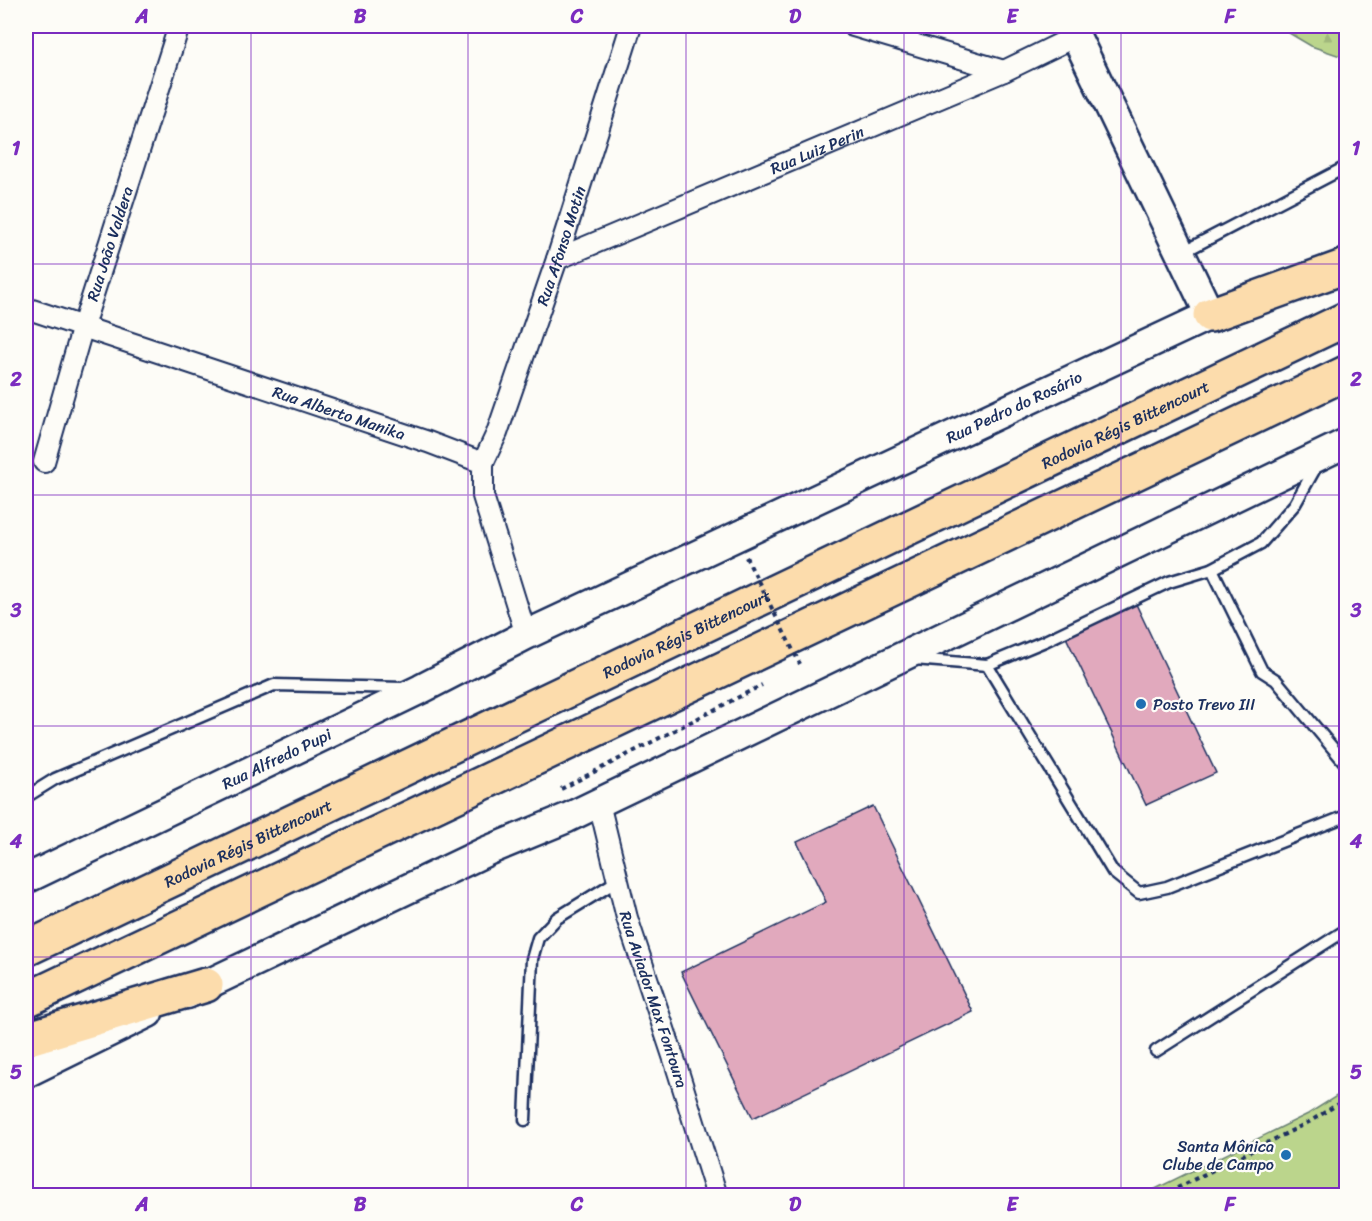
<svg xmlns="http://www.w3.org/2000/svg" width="1372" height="1221" font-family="Sriracha,sans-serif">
<defs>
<pattern id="forest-firs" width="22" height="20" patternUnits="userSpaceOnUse" patternTransform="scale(1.5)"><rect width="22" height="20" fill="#bbd58c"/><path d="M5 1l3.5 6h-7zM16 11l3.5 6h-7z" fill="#a0b77b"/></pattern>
</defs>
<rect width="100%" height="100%" fill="#fdfcf7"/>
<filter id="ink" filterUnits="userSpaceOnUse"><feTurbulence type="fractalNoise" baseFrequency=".0167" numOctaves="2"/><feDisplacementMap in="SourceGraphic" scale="12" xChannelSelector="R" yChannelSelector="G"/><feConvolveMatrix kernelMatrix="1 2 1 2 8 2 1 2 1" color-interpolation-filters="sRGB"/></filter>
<g filter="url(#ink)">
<path fill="url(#forest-firs)" stroke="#6b8275" stroke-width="1.5" d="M 1277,26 L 1346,26 L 1346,58 L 1311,46 Z"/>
<path fill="#bbd58c" stroke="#6b8275" stroke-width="1.5" d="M 1346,1090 L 1346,1195 L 1143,1195 L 1308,1114 Z"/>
<g fill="#e1a9bd" stroke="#1b2f5e" stroke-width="1.5">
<path d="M 1135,602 L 1216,773 L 1146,805 L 1065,635 Z"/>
<path d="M 873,806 L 973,1012 L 753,1118 L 681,972 L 826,902 L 797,842 Z"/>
</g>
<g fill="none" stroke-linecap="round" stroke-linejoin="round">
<defs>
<g id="lane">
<path d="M 1181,253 L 1346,167"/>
<path d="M 1212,569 L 1262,671 L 1276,680 L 1346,764"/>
<path d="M 914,659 L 987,665 L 1045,641 L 1169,582 L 1212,569 L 1261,543 L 1295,504 L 1317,465"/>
<path d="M 987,665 L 1113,872 L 1139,893 L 1167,887 L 1346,816"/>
<path d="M 26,797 L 55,779 L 274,685 L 403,688"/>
<path d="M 1156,1051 L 1346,930"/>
<path d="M 525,1120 L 532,959 L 538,938 L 557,918 L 617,881"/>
</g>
<g id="street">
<path d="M 853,26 L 1004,71"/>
<path id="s1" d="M 557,259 L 1004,71 L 1076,36"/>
<path id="s2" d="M 26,308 L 428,442 L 483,463 L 483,496 L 526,635"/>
<path id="s3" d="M 44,462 L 83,326 L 179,26"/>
<path id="s4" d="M 483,463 L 497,433 L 557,259 L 631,26"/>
<path id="s5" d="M 599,803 L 627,918 L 676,1065 L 717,1196"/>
</g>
<g id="secondary">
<path id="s6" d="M 26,879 L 421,689 L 526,635 L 1210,315 L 1071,26"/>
<path d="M 187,994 L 487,851 L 567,818 L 1346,443"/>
<path d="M 26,1073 L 148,1013"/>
</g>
<g id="highway">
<path d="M 1210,315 L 1346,266"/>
<path id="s7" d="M 26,949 L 1346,319"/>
<path d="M 26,1000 L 1346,373"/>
<path d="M 26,1039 L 206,985"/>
</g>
</defs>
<use href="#lane" stroke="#1b2f5e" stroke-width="15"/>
<use href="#street" stroke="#1b2f5e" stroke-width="24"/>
<use href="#secondary" stroke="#1b2f5e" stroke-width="33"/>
<use href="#highway" stroke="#1b2f5e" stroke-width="38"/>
<g stroke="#1b2f5e" stroke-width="4" stroke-dasharray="4.5 4.5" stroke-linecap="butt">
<path d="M 561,789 L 762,685"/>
<path d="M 1161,1196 L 1309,1122 L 1346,1099"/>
</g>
<use href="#lane" stroke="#fdfcf7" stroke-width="10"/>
<use href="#street" stroke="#fdfcf7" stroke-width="20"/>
<use href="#secondary" stroke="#fdfcf7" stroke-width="28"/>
<use href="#highway" stroke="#fcdcac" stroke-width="33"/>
<path stroke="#1b2f5e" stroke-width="4" stroke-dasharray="4.5 4.5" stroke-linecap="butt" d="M 746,557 L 800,664"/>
</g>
</g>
<path fill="none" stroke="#7b2cbf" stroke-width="1.5" stroke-opacity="0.55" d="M 251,26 L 251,1196M 468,26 L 468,1196M 686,26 L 686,1196M 904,26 L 904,1196M 1121,26 L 1121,1196M 26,264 L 1346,264M 26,495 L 1346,495M 26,726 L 1346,726M 26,957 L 1346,957"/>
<g fill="#1f6fb2" stroke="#fdfcf7" stroke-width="2">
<circle cx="1141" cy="704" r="6"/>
<circle cx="1286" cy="1155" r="6"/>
</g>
<g text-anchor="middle" stroke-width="4.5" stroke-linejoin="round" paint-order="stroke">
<g font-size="16" fill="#1b2f5e" stroke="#fdfcf7">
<text dy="6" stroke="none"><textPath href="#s1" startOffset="282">Rua Luiz Perin</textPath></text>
<text dy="6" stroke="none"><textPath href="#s3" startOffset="228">Rua João Valdera</textPath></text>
<text dy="6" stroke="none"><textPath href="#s4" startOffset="231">Rua Afonso Motin</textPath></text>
<text dy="6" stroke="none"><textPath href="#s6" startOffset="1095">Rua Pedro do Rosário</textPath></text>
<text dy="6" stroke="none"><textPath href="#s2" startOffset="330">Rua Alberto Manika</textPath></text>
<text dy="6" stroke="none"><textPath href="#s7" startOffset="1218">Rodovia Régis Bittencourt</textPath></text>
<text dy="6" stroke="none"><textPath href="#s7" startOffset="732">Rodovia Régis Bittencourt</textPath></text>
<text dy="6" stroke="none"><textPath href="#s6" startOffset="278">Rua Alfredo Pupi</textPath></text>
<text dy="6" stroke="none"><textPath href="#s7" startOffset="246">Rodovia Régis Bittencourt</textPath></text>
<text dy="6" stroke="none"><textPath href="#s5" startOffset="204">Rua Aviador Max Fontoura</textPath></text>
</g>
<g font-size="16" fill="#1b2f5e" stroke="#fdfcf7" text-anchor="start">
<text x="1153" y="710">Posto Trevo III</text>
<text x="1274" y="1152" text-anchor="end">Santa Mônica<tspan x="1274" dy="18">Clube de Campo</tspan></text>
</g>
</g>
<rect width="1372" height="1221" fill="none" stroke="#fdfcf7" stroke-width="66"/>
<rect x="33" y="33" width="1306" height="1155" fill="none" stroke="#7b2cbf" stroke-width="2"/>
<g font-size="20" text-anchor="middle" font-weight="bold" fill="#7b2cbf">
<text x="142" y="23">A</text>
<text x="360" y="23">B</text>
<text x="577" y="23">C</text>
<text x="795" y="23">D</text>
<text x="1012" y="23">E</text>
<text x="1230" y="23">F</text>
<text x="16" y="155">1</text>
<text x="1356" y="155">1</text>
<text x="16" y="386">2</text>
<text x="1356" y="386">2</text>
<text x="16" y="617">3</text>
<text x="1356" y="617">3</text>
<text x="16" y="848">4</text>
<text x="1356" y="848">4</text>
<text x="16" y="1079">5</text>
<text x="1356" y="1079">5</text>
<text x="142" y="1211">A</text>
<text x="360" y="1211">B</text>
<text x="577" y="1211">C</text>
<text x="795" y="1211">D</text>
<text x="1012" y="1211">E</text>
<text x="1230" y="1211">F</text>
</g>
</svg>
